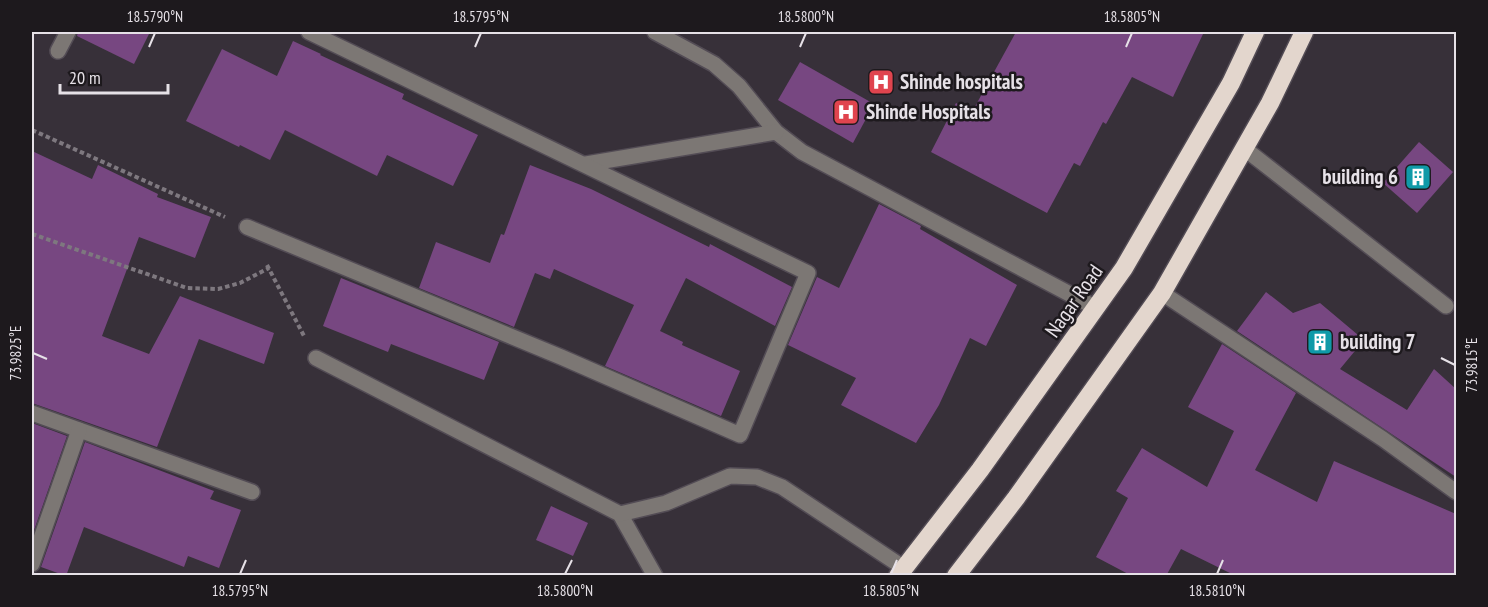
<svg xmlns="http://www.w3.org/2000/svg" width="1488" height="607" font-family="'PT Sans Narrow',sans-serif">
<rect width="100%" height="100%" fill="#373039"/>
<g fill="#774781">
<path d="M 78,32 L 150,32 L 134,64 L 77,36 Z"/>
<path d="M 1016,32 L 1204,32 L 1173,97 L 1132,77 L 1106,124 L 1103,122 L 1080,166 L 1074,163 L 1047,213 L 931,152 L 956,103 L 972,112 Z"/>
<path d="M 293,41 L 321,54 L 320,55 L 404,94 L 402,99 L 478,135 L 453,186 L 387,155 L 377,176 L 285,130 L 270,160 L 240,145 L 239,147 L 186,121 L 222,49 L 277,76 Z"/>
<path d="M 800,62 L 874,104 L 853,143 L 778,100 Z"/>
<path d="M 1419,142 L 1453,172 L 1417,213 L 1383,183 Z"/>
<path d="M 32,151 L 92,179 L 98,165 L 158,194 L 157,197 L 211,217 L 195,258 L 139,237 L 102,336 L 149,354 L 180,296 L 274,333 L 264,364 L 199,339 L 157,447 L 32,403 Z"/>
<path d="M 530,165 L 591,189 L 709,247 L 710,244 L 792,287 L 775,326 L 686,278 L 660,331 L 683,342 L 682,345 L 740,371 L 721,416 L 605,366 L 634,305 L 554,269 L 550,279 L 535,273 L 514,327 L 419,288 L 436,242 L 490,263 L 501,234 L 504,235 Z"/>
<path d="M 879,204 L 921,226 L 920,229 L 1017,285 L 986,346 L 970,338 L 939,405 L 916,443 L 841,405 L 856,378 L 788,345 L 817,277 L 839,288 Z"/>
<path d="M 341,278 L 499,342 L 484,380 L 391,344 L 388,352 L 323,326 Z"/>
<path d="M 1266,292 L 1293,313 L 1320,303 L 1364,340 L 1340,369 L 1407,410 L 1434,369 L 1456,389 L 1456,477 L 1237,331 Z"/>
<path d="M 1222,344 L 1296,393 L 1255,470 L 1317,502 L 1334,461 L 1456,514 L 1456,576 L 1236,576 L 1181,549 L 1166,576 L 1132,576 L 1096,557 L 1128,498 L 1116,491 L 1142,448 L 1207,487 L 1234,431 L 1188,407 Z"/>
<path d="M 32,423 L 67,436 L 32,536 Z"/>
<path d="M 85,442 L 214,491 L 210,499 L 241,510 L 219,568 L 188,556 L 184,567 L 84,527 L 66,576 L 41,567 Z"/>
<path d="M 551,506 L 588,523 L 573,556 L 536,540 Z"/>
</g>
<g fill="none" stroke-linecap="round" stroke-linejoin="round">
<defs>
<g id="minor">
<path d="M 655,32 L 714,64 L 739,86 L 776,132 L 802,152 L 1096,308"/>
<path d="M 58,51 L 68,32"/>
<path d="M 1245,149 L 1446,306"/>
<path d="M 586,164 L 776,132"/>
<path d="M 247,227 L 561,357 L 740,435 L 808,273 L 309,32"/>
<path d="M 1162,293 L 1383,439 L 1456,492"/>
<path d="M 316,358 L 620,514 L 655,576"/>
<path d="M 32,413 L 252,492"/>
<path d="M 620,514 L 666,503 L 730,476 L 757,477 L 782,487 L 904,568"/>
<path d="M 32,564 L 79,430"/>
</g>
<g id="highway">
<path d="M 898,576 L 980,470 L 1124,268 L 1231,83 L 1255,32"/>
<path d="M 956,576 L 1016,498 L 1162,293 L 1270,103 L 1304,32"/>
</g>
</defs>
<use href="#minor" stroke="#534c55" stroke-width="18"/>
<use href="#highway" stroke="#534c55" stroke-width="21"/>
<g stroke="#7e787f" stroke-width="4" stroke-dasharray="4.5 3" stroke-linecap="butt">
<path d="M 32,130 L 225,217"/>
<path d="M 32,234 L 187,288 L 218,289 L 240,283 L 269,268"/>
<path d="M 267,265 L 304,336"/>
</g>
<use href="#minor" stroke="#7c7774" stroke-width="15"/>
<use href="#highway" stroke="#e3d6cd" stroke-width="18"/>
</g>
<path fill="none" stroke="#e6e1e7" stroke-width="2" d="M 149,47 L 155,33M 475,47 L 481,33M 800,47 L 806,33M 1126,47 L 1132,33M 33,353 L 47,359M 1441,358 L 1455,365M 240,574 L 246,560M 565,574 L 572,560M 891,574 L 897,560M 1217,574 L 1223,560"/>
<defs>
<symbol id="hospital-square" viewBox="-11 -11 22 22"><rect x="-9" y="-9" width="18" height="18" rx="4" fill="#e0444e" stroke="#1d191d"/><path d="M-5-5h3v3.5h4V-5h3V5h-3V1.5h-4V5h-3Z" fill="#fff"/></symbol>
<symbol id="building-square" viewBox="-11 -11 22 22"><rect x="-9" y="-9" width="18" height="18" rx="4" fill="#0f9aa8" stroke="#1d191d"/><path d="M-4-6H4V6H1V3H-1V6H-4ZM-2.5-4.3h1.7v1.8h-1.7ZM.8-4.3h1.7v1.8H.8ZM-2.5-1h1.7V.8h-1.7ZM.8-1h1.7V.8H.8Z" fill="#fff"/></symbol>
</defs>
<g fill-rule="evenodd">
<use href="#hospital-square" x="866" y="67" width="30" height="30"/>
<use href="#hospital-square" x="831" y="97" width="30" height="30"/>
<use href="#building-square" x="1403" y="162" width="30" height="30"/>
<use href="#building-square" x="1305" y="327" width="30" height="30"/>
</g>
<g text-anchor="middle" stroke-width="5" stroke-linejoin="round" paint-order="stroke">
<g font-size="21" font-weight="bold" fill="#e6e1e7" stroke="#1d191d" text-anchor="start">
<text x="900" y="89">Shinde hospitals</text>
<text x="866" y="119">Shinde Hospitals</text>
<text x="1398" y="184" text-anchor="end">building 6</text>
<text x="1340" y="349">building 7</text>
</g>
<g font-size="21" fill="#e6e1e7" stroke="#1d191d">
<text transform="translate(1074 301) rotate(-55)" y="7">Nagar Road</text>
</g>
</g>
<rect width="1488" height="607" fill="none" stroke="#1d191d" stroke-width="66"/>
<path d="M60 84v9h108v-9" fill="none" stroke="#e6e1e7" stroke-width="3"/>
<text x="69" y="84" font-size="18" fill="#e6e1e7" stroke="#1d191d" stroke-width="4.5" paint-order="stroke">20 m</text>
<rect x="33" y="33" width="1422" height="541" fill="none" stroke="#e6e1e7" stroke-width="2"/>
<g font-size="15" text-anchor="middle" fill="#e6e1e7">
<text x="155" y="22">18.5790°N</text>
<text x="481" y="22">18.5795°N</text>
<text x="806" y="22">18.5800°N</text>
<text x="1132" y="22">18.5805°N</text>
<text transform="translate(16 353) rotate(-90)" y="5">73.9825°E</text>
<text transform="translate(1472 365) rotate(-90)" y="5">73.9815°E</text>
<text x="240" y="596">18.5795°N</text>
<text x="565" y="596">18.5800°N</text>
<text x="891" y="596">18.5805°N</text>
<text x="1217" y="596">18.5810°N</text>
</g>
</svg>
